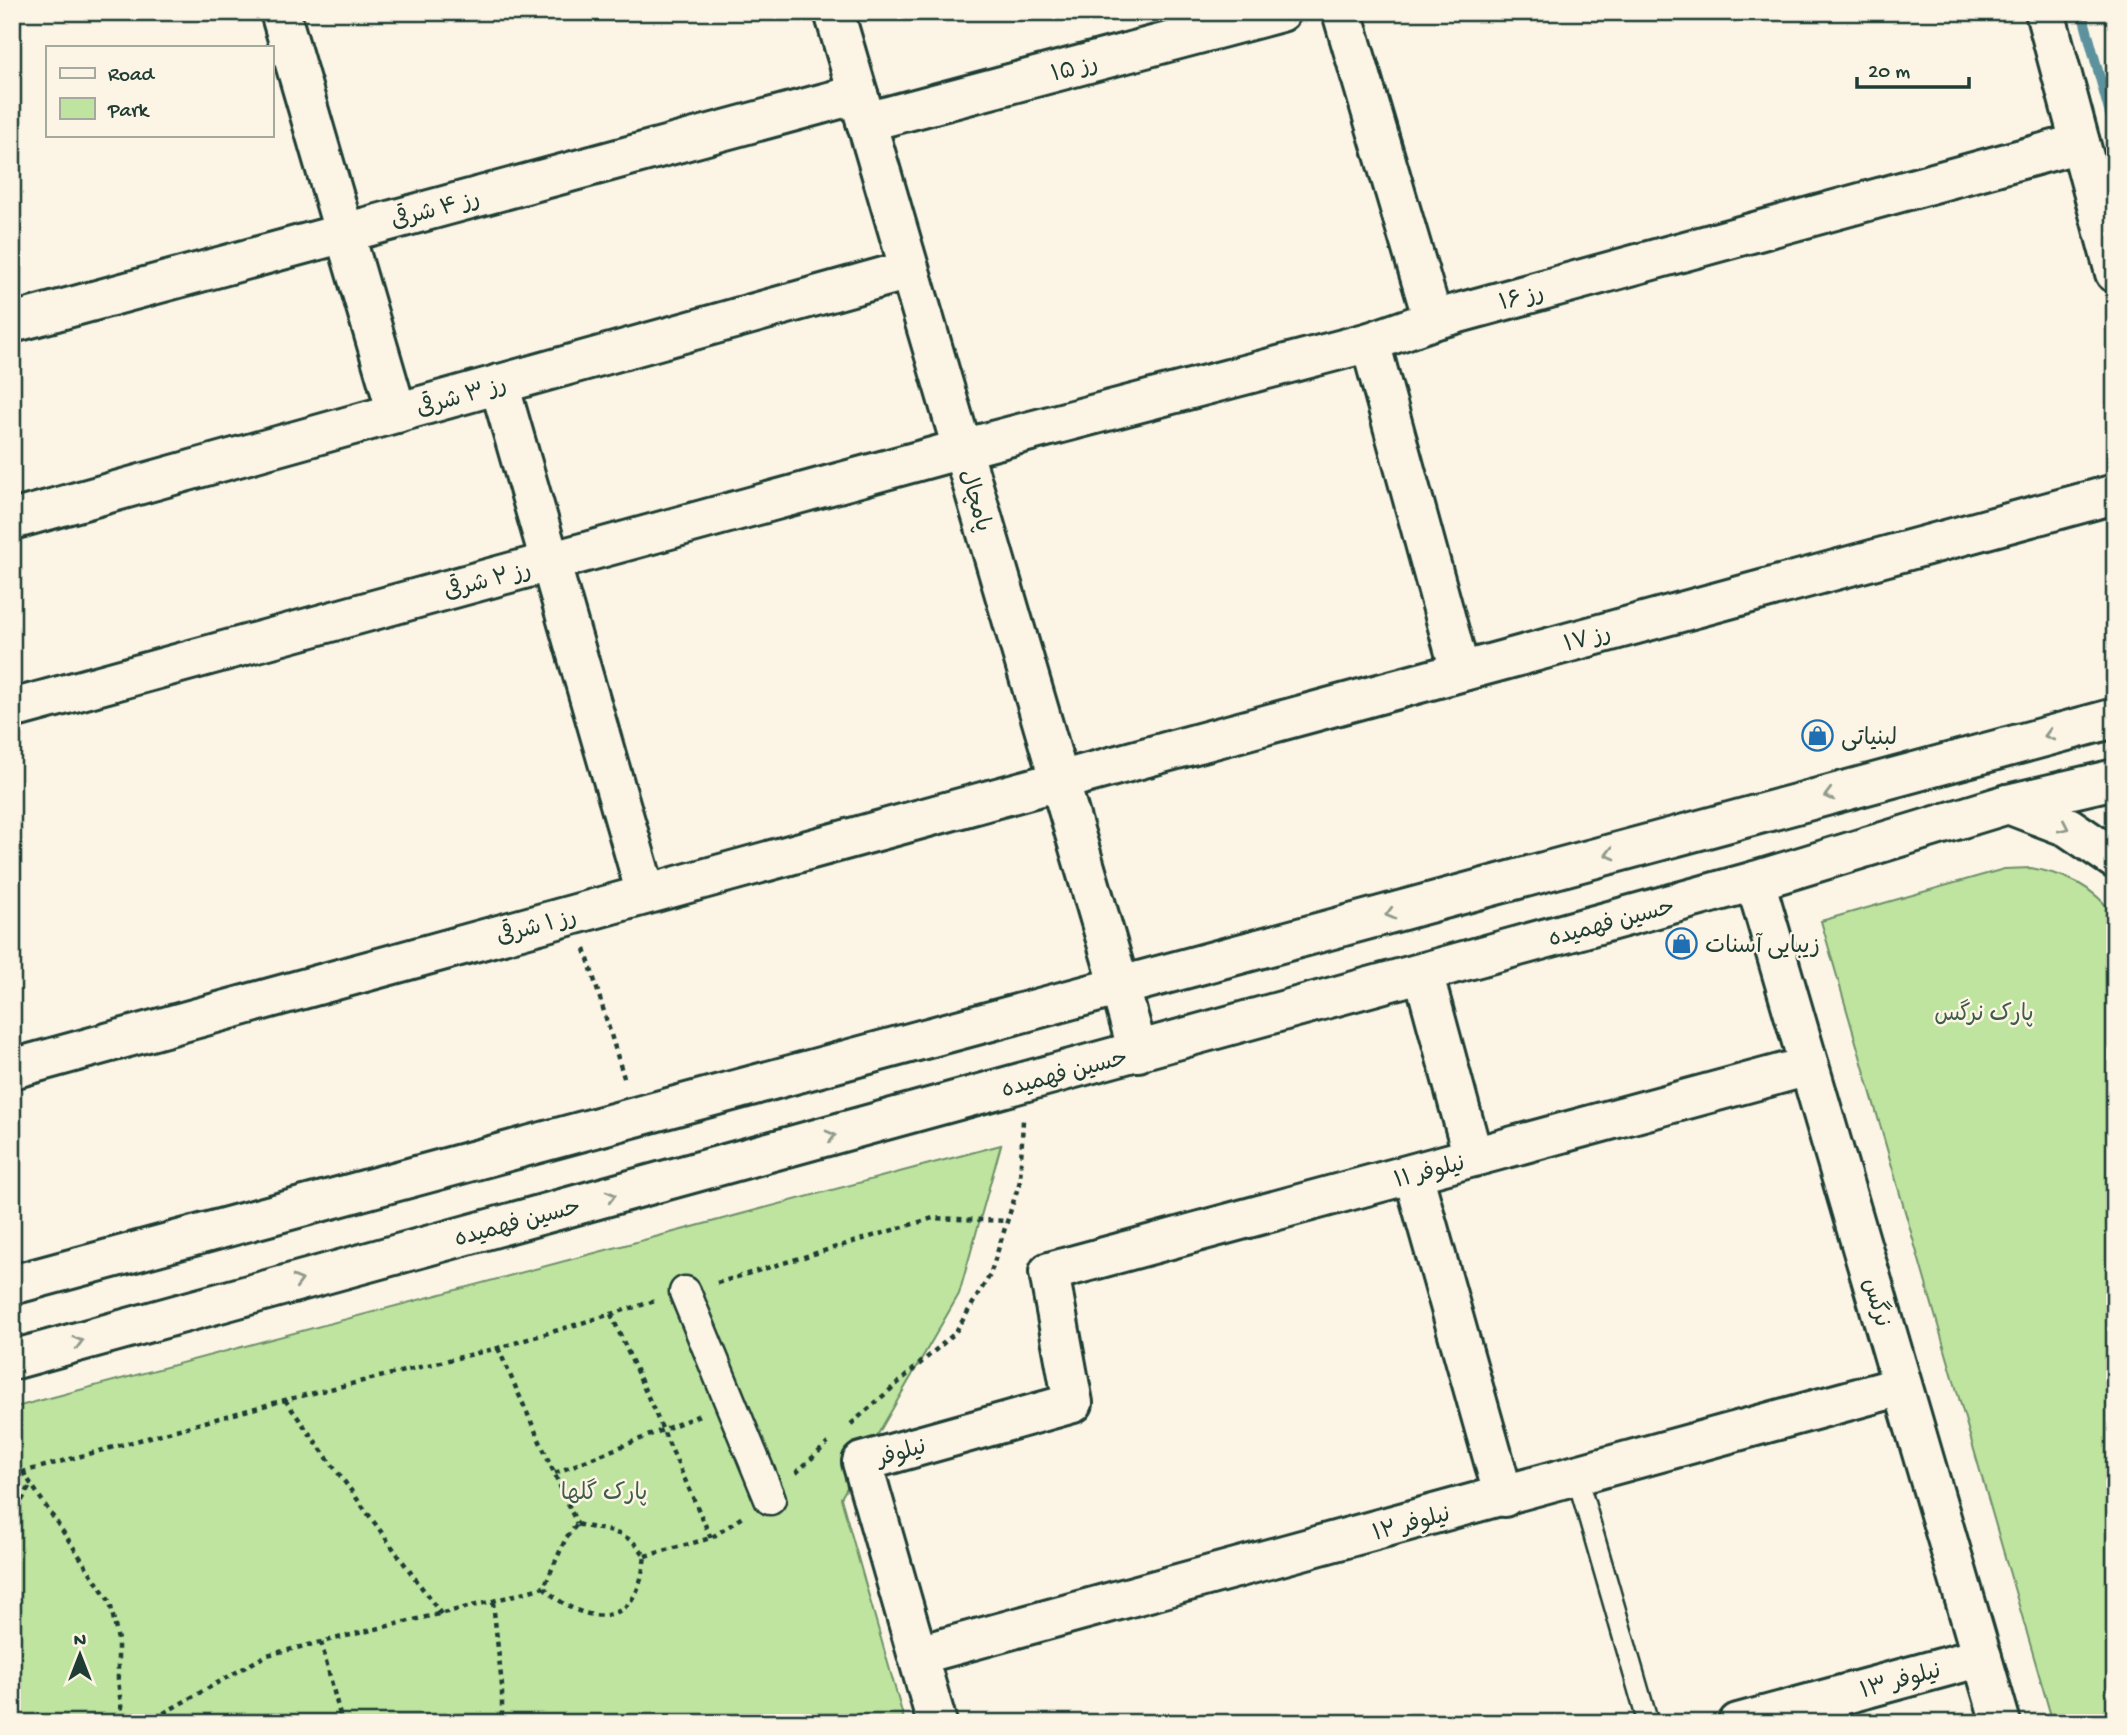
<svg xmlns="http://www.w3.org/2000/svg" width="2127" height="1735" font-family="'Gochi Hand','Playpen Sans Arabic',sans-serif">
<rect width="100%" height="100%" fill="#fcf5e5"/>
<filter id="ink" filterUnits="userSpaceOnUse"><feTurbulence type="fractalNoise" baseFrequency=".0143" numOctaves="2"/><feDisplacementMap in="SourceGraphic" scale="14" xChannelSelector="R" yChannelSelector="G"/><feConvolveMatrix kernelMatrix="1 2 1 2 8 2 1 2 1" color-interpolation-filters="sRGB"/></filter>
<g filter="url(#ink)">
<g fill="#bee49f" stroke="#6e906a" stroke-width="2">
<path d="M 2031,868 C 2068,875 2091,885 2115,916 L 2115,1723 L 2053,1723 L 1821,921 L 2004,869 Z"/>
<path d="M 1001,1145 L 959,1294 L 841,1498 L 905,1723 L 12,1723 L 12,1408 Z"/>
</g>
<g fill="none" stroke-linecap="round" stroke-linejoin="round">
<path stroke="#5b929e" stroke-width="10" d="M 2082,12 L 2115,133"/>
<defs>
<path id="service" d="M 1577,1477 L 1648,1723"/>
<path id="pedestrian" d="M 685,1292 L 770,1499"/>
<g id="minor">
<path d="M 280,12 L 397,413"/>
<path d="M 1342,12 L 1433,320"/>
<path d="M 866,122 L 1281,12"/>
<path d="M 12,323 L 858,94"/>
<path d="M 1370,342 L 1460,671"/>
<path d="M 499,384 L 646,894"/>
<path d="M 12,520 L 909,270"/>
<path d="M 12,709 L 962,449 L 1370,342 L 1433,320 L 2080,143"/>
<path d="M 1427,987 L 1473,1157"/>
<path d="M 12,1069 L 1059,781 L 2115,494"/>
<path d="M 1413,1174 L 1504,1497"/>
<path d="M 918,1655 L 1902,1386"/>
<path d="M 937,1723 L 862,1462 L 1073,1403 L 1049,1272 L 1809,1066"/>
<path d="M 1738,1723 L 1982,1657"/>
</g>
<g id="tertiary">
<path d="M 834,12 L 1120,987"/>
<path d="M 1755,881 L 2001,1723"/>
</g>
<g id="secondary">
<path d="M 2045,12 L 2115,273"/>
<path d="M 2008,804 L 2068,827 L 2115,859"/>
<path d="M 1120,987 L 1138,1052"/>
<path d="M 12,1285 L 2115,718"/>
<path d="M 12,1360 L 1755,881 L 2008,804 L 2115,779"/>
</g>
</defs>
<use href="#service" stroke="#1f3d34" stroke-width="24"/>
<use href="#pedestrian" stroke="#1f3d34" stroke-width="35"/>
<use href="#minor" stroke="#1f3d34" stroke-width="44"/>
<use href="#tertiary" stroke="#1f3d34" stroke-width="44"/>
<use href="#secondary" stroke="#1f3d34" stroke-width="44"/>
<g stroke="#1f3d34" stroke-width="4.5" stroke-dasharray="5 5" stroke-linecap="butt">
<path d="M 585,949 L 625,1081"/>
<path d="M 717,1283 L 933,1218 L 1008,1221"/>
<path d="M 611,1314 L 711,1538"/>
<path d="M 498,1348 L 577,1524"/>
<path d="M 285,1400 L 441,1614"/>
<path d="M 851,1424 L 955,1333 L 990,1275 L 1020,1181 L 1023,1120"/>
<path d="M 23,1472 L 110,1602 L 118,1640 L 118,1679 L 123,1723"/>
<path d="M 555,1473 L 700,1415"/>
<path d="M 796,1473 L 828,1443"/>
<path d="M 12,1475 L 285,1400 L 498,1348 L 655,1301"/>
<path d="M 12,1518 L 31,1484"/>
<path d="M 577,1524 C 606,1532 628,1529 645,1556 C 643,1569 641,1586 633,1598 C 610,1632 565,1610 544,1587 L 566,1538 Z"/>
<path d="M 645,1556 L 711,1538 L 744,1516"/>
<path d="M 493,1602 L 502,1686 L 502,1723"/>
<path d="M 321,1642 L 342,1723"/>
<path d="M 146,1723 L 267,1655 L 493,1601 L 544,1587"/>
</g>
<use href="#service" stroke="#fcf5e5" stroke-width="19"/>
<use href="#pedestrian" stroke="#fcf5e5" stroke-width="30"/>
<use href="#minor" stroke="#fcf5e5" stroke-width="38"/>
<use href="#tertiary" stroke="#fcf5e5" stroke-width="38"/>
<use href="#secondary" stroke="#fcf5e5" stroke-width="38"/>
</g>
<defs><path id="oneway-chevron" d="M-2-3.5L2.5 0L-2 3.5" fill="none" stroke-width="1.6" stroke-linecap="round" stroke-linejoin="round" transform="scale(1.75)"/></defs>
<g stroke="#8e998c">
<use href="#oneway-chevron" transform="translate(2049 735) rotate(165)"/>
<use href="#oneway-chevron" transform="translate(1829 795) rotate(165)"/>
<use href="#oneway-chevron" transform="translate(2064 827) rotate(25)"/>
<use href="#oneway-chevron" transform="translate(1610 854) rotate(165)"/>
<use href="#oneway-chevron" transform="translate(1390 914) rotate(165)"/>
<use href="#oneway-chevron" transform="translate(831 1136) rotate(-15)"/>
<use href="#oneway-chevron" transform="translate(611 1196) rotate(-15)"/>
<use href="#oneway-chevron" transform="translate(298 1281) rotate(-15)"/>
<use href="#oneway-chevron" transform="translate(78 1342) rotate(-15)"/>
</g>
</g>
<defs>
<symbol id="shop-ring" viewBox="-11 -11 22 22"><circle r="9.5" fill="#fcf5e5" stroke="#1f6fb2" stroke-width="1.5"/><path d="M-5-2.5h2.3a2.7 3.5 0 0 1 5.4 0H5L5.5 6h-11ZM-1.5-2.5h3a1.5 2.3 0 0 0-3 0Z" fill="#1f6fb2"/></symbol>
</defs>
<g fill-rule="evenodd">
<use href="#shop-ring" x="1800" y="718" width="35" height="35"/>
<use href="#shop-ring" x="1664" y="926" width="35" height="35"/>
</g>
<g text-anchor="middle" stroke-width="5" stroke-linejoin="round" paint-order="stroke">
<g font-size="23" fill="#1f3d34" stroke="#fcf5e5">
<text transform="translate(1074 67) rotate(-15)" y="8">رز ۱۵</text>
<text transform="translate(435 208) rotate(-15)" y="8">رز ۴ شرقی</text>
<text transform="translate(1521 296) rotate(-15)" y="8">رز ۱۶</text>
<text transform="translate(461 395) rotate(-16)" y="8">رز ۳ شرقی</text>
<text transform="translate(977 500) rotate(74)" y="8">پامچال</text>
<text transform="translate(487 579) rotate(-15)" y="8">رز ۲ شرقی</text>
<text transform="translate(1587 637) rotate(-15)" y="8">رز ۱۷</text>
<text transform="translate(1611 921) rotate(-15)" y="8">حسین فهمیده</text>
<text transform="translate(536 925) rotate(-15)" y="8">رز ۱ شرقی</text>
<text transform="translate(1064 1072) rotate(-15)" y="8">حسین فهمیده</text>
<text transform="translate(1429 1170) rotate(-15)" y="8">نیلوفر ۱۱</text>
<text transform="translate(517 1221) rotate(-15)" y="8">حسین فهمیده</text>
<text transform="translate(1878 1302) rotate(74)" y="8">نرگس</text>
<text transform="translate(901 1451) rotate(-16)" y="8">نیلوفر</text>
<text transform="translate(1411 1522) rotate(-15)" y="8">نیلوفر ۱۲</text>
<text transform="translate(1900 1679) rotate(-15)" y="8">نیلوفر ۱۳</text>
</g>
<g font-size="23" fill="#1f3d34" stroke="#fcf5e5" text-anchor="start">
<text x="1841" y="744">لبنیاتی</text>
<text x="1705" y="952">زیبایی آسنات</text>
</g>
<g font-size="23" fill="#3f5e49" stroke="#fcf5e5">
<text x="1984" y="1020">پارک نرگس</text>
<text x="604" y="1499">پارک گلها</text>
</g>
</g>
<rect width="2127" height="1735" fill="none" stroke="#fcf5e5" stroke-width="42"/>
<rect x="21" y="21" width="2085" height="1693" fill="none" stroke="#1f3d34" stroke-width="2.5" filter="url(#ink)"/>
<rect x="46" y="46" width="228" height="91" fill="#fcf5e5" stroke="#a4ab9e" stroke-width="2"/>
<rect x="60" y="68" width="35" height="10" fill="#fcf5e5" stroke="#a4ab9e" stroke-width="2"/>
<text x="108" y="80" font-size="21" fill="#1f3d34">Road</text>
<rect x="60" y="98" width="35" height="21" fill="#bee49f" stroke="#a4ab9e" stroke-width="2"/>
<text x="108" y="116" font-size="21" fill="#1f3d34">Park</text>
<g transform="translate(80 1655)" stroke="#fcf5e5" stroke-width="5" paint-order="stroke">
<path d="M0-5L12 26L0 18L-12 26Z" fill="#1f3d34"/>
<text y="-10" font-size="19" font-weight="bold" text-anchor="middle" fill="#1f3d34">N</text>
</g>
<path d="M1857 77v10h112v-10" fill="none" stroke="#1f3d34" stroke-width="3.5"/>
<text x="1868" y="77" font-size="21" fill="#1f3d34" stroke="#fcf5e5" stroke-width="5" paint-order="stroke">20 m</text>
</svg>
